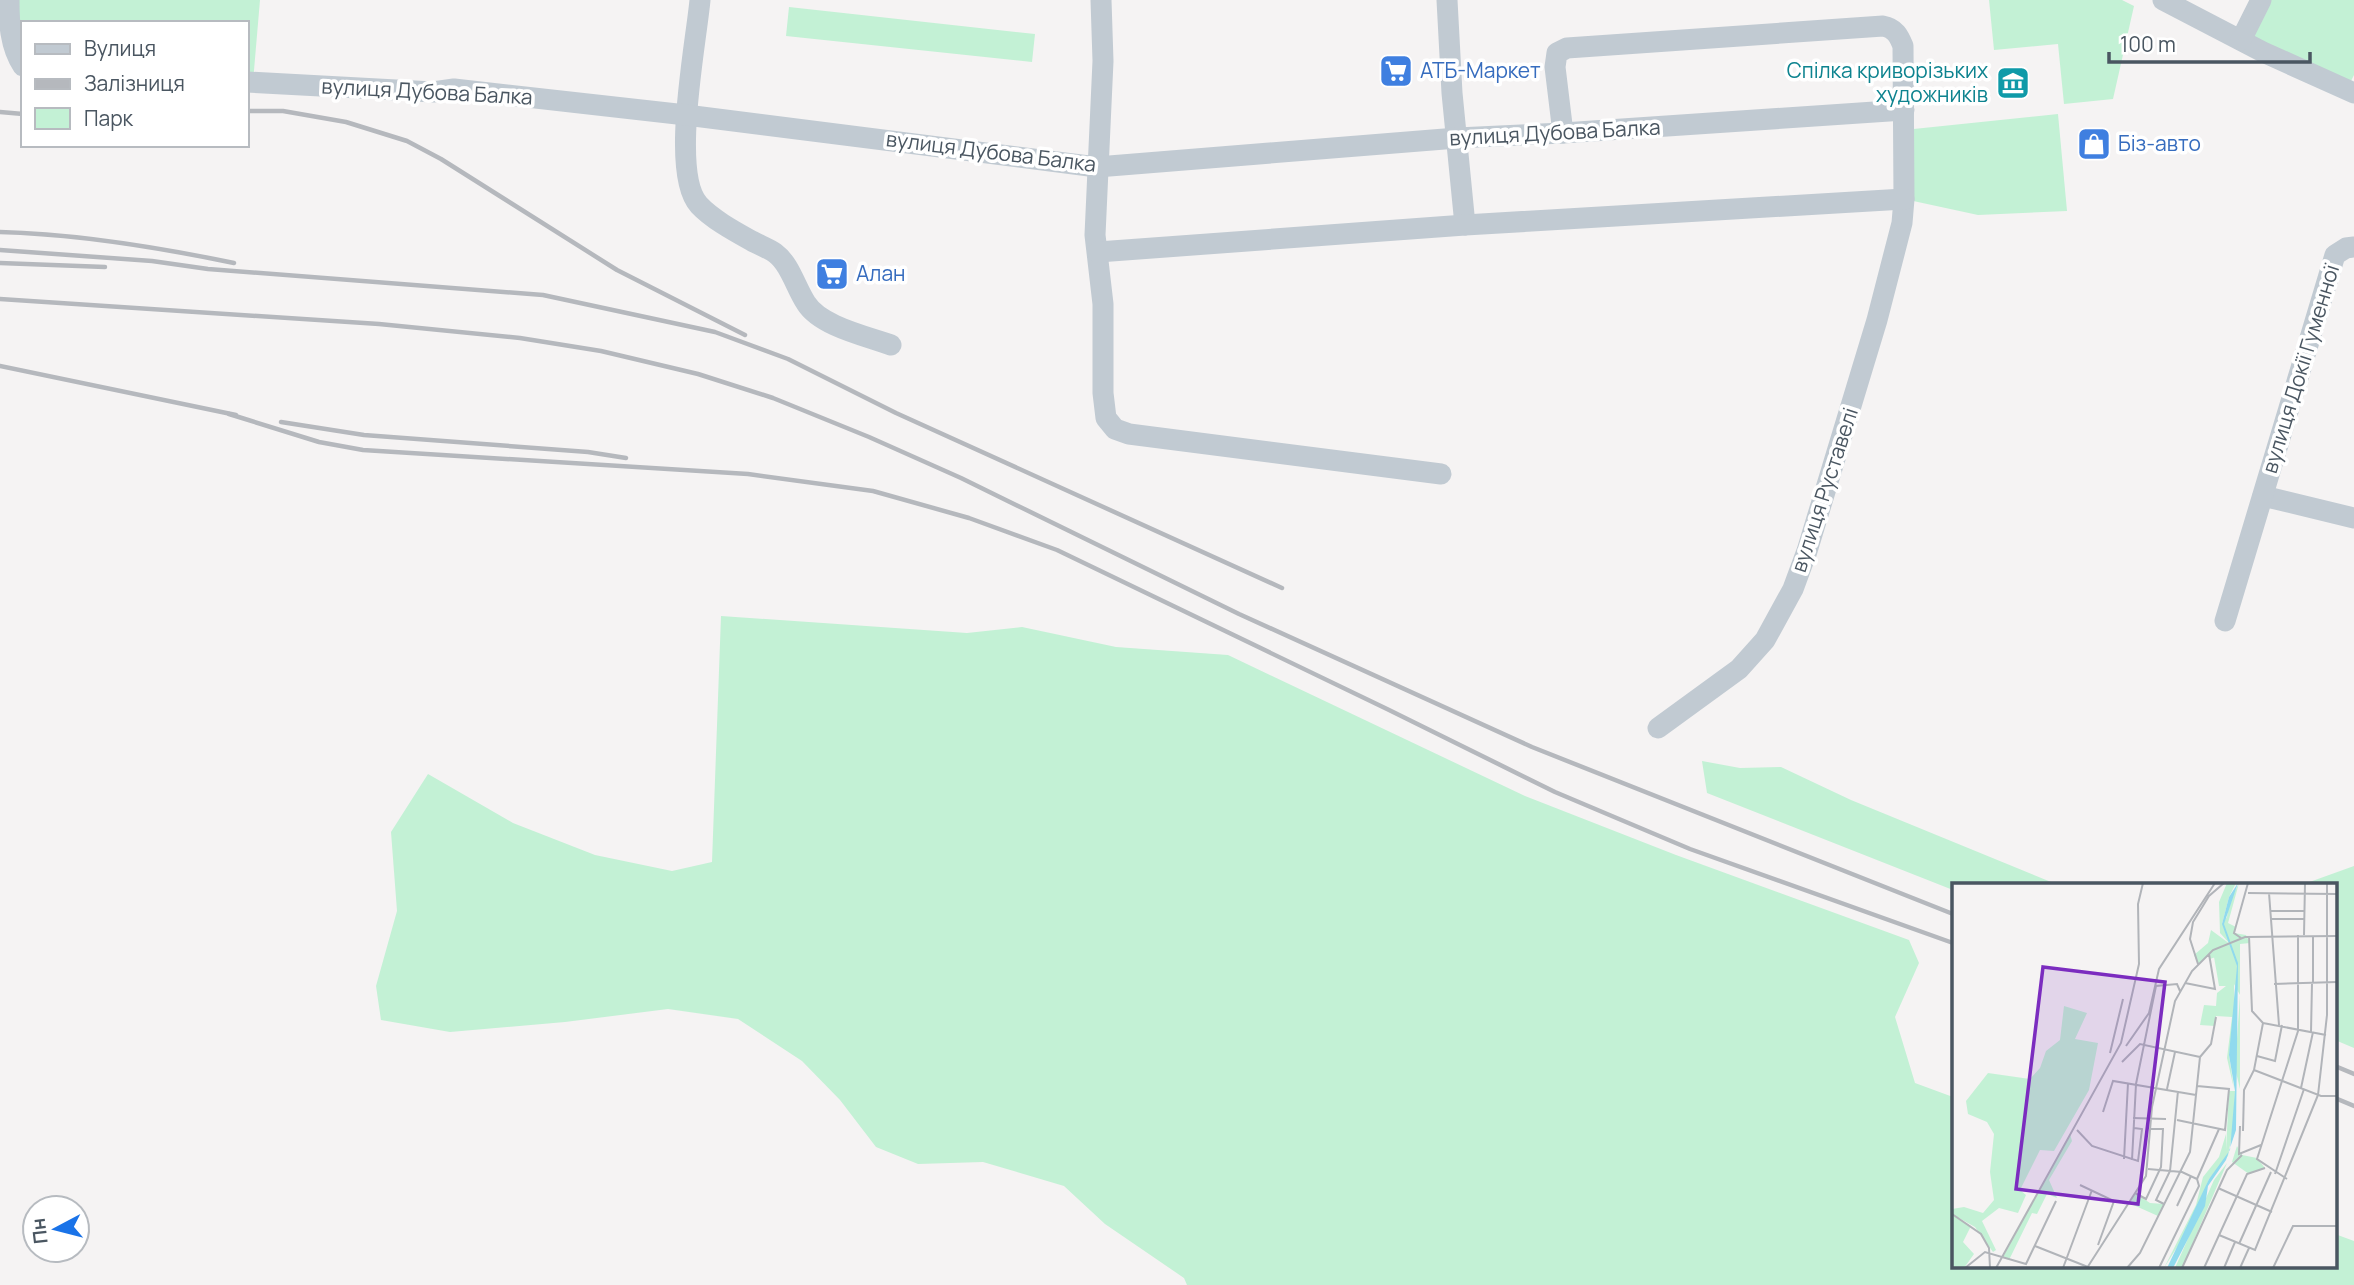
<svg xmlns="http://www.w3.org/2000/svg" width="2354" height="1285" font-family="Manrope,sans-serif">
<rect width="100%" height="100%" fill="#f5f3f3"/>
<g fill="#c3f1d5">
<path d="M 9,0 L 260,0 L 253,82 L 247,82 L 247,23 L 23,23 L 23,66 Z"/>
<path d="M 1989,0 L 2122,0 L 2134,6 L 2113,99 L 2064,104 L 2058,44 L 1994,50 Z"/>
<path d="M 2261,0 L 2354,0 L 2354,75 L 2347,89 L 2241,40 Z"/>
<path d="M 789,7 L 1035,34 L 1032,62 L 786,36 Z"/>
<path d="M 2058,114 L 2067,211 L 1978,215 L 1904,199 L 1904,130 Z"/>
<path d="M 721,616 L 967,633 L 1022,627 L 1116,647 L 1228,655 L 1525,796 L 1676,855 L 1909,940 L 1919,963 L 1895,1017 L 1915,1083 L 1953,1097 L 1953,1266 L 2335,1266 L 2335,1234 L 2354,1241 L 2354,1285 L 1187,1285 L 1184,1278 L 1105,1224 L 1064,1186 L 983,1162 L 918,1164 L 876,1147 L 840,1100 L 802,1061 L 738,1019 L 668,1009 L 565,1022 L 450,1032 L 381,1020 L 376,986 L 397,911 L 391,832 L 428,774 L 513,823 L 595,855 L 672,871 L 712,862 Z"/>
<path d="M 1702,761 L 1740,768 L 1781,767 L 1851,800 L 2056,884 L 1953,884 L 1953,890 L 1707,793 Z"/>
<path d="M 2354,866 L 2354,1048 L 2335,1040 L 2335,884 L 2304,884 Z"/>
</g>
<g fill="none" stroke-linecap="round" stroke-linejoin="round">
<g stroke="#c1cad2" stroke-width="21">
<path d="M 9,0 C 9,22 10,47 23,66"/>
<path d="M 700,0 C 696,44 670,174 699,205 C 712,219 734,231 752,241 C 759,245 768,248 775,253 C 790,264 796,288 806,303 C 820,326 866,336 891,345"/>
<path d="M 1101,0 L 1103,61 L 1095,235 L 1103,304 L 1103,393 L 1106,418 L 1115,429 L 1129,434 L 1441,474"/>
<path d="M 1447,0 L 1452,93 L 1465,225"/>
<path d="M 2163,0 L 2263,52 L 2354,93"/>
<path d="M 2241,40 L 2261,0"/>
<path d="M 247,82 L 433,92 L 454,89 L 686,115 L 1097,167 L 1457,138 L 1563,133 L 1904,110"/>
<path d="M 1563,133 L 1555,67 L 1557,53 L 1567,48 L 1883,26 C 1895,28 1899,36 1903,46 L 1904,199 L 1902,223 L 1877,320 L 1807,551 L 1793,589 L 1765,640 L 1739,669 L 1658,728"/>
<path d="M 1098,252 L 1465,225 L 1904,199"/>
<path d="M 2263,496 L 2354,518"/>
<path d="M 2225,621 L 2335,255 L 2346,248 L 2354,247"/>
</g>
<g stroke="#b5b8bd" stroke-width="4.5">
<path d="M 247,111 L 283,111 L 346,122 L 407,141 L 441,159 L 617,270 L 745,335"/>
<path d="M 0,112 L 23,114"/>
<path d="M 0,232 C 78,234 157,247 234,263"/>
<path d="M 0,250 L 152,261 L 208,269 L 543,295 L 715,332 L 788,359 L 896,413 L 1282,588"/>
<path d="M 0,263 L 105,267"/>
<path d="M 0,299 L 379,324 L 520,338 L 601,351 L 698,374 L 773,398 L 869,437 L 961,478 L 1239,614 L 1532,747 L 1953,914"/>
<path d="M 0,366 L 236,415"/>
<path d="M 229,414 L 319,442 L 363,450 L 748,474 L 873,491 L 969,518 L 1057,550 L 1387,709 L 1555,792 L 1690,849 L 1953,943"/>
<path d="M 281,422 L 364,435 L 588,452 L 626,458"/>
<path d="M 2335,1066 L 2354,1074"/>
<path d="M 2335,1098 L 2354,1106"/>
</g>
</g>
<defs>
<symbol id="supermarket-square" viewBox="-11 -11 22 22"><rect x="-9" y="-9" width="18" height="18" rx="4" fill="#3f7fe0" stroke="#fff"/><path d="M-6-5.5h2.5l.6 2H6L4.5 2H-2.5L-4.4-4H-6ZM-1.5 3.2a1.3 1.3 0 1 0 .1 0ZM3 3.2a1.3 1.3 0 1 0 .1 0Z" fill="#fff"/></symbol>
<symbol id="museum-square" viewBox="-11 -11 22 22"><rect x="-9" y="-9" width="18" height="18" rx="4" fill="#0f9aa8" stroke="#fff"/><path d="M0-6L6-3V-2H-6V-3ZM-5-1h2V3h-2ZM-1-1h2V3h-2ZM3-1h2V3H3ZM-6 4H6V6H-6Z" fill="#fff"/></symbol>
<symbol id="shop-square" viewBox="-11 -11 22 22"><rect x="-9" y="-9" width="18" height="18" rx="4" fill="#3f7fe0" stroke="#fff"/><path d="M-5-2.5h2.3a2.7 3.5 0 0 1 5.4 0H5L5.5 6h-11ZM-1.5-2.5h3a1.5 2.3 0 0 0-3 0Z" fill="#fff"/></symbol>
</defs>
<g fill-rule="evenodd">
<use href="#supermarket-square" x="1377" y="52" width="38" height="38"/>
<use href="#museum-square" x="1994" y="64" width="38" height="38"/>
<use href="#shop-square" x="2075" y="125" width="38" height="38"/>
<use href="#supermarket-square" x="813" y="255" width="38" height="38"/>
</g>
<g text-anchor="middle" stroke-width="7" stroke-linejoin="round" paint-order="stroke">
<g font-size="21" fill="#366cbe" stroke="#fff" text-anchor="start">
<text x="1420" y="78">АТБ-Маркет</text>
<text x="2118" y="151">Біз-авто</text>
<text x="856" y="281">Алан</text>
</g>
<g font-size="21" fill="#0d838f" stroke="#fff" text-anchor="end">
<text x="1988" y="78">Спілка криворізьких<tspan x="1988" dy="24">художників</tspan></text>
</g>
<g font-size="21" fill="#4a5661" stroke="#fff">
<text transform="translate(427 92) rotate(3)" y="7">вулиця Дубова Балка</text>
<text transform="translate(1555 133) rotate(-3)" y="7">вулиця Дубова Балка</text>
<text transform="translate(991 152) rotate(7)" y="7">вулиця Дубова Балка</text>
<text transform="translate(2301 369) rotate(-73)" y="7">вулиця Докії Гуменної</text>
<text transform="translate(1825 490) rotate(-72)" y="7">вулиця Руставелі</text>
</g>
</g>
<g transform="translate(1952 883)">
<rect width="385" height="385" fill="#f5f3f3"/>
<path d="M 275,0 L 284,0 L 277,14 L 270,41 L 275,34 L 277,20 L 287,0 L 276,40 L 284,44 L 282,50 L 294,52 L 298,60 L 288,61 L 288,206 L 283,185 L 288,112 L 282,101 L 283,141 L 277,172 L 282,206 L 275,175 L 280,134 L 264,133 L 263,143 L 248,142 L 252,122 L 264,123 L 265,110 L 274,103 L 267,103 L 266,97 L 262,74 L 269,72 L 258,76 L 257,72 L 246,81 L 242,72 L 256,60 L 259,47 L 278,61 L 268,50 L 267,19 ZM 112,123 L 135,130 L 123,156 L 146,160 L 137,207 L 102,268 L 88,267 L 68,307 L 74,312 L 66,330 L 47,325 L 30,338 L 44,367 L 41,369 L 23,344 L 0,331 L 0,326 L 12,324 L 31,330 L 42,317 L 38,289 L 42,251 L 35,239 L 16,231 L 14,218 L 36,190 L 78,196 L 88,185 L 94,168 L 108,157 ZM 277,208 L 283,208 L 282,240 L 276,273 L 257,296 L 239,342 L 212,385 L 244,322 L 251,294 L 267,274 L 274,251 L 274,267 ZM 118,251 L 120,258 L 97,297 L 105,315 L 95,311 L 85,331 L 80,330 L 57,377 L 51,374 ZM 285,263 L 290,272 L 305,275 L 313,285 L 297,291 L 280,279 ZM 275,280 L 230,385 L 223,385 L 262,297 ZM 183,310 L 198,320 L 212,321 L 206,333 L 177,320 ZM 0,332 L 19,343 L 11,359 L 22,371 L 12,385 L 0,385 Z" fill="#c3f1d5"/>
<path d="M 286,0 L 272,41 L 286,80 L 284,247 L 274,277 L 256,303 L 253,323 L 221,385 L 215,385 L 257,296 L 278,267 L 283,208 L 277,172 L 285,83 L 270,41 L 277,14 Z" fill="#90daee"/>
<path fill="none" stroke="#b1b4b9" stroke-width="2" d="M 296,10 L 385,11M 317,10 L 327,142M 318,28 L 353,28M 319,36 L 352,36M 352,52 L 353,0M 297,53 L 300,128 L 311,140M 289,55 L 282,50 L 296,0M 246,81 L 238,56 L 241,39 L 257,13 L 272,0M 361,99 L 361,53M 233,100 L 263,106 L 257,71M 322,101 L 385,99M 311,140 L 374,152M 359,149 L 360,100M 174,163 L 197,130 L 207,86 L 263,0M 158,170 L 171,116M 305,173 L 323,178 L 330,142M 170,179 L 188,161 L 248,174M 302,187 L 369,213 L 385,213M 349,205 L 361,149M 215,206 L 223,169M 151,229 L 161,198 L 244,212M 181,235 L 214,236M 225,237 L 273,247 L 277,206 L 245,203M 288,243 L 287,271 L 309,262M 125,247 L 140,263 L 186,278 L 190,246 L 182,245M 291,248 L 292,207 L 302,187 L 311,140M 172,276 L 176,200M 180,277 L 184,201 L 204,103 L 225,101 L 228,108M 196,286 L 230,289 L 245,296 L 247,303 L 207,385M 323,291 L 352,206M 245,296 L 267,246M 335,296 L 305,276 L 346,148 L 346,52M 128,302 L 162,318 L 146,362M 266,305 L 320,329M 183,310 L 194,316 L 209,284 L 211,246 L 198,246M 212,321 L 204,317 L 218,288 L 226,208M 225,323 L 239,293M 0,331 L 29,351 L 37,365 L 38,385M 267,352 L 303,367 L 366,212 L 375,132 L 375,0M 287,361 L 319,289M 83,363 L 136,384M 13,385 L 33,369 L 74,381 L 104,318M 44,385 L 169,160 L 187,81 L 186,21 L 191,0M 111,385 L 140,307M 135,385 L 194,293 L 200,224 L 223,118 L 240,88 L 261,67 L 293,54 L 385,53M 175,385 L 188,370 L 238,269 L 248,174 L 259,161 L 264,134M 230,385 L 275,287 L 290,272M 252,385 L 295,291 L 313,285M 272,385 L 283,359M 288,385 L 297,365M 321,385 L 341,343 L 385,343"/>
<path fill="#7b2cbf" fill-opacity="0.15" stroke="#7b2cbf" stroke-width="3.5" d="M 91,84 L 213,99 L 186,321 L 64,306 Z"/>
<rect width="385" height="385" fill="none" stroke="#4a5661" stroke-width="3.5"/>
</g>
<rect x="21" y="21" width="228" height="126" fill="#ffffff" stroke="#b7bbc0" stroke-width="2"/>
<rect x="35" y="44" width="35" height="10" fill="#c1cad2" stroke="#b7bbc0" stroke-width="2"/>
<text x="84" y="56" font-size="21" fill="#4a5661">Вулиця</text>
<rect x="35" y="79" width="35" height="10" fill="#b5b8bd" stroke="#b7bbc0" stroke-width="2"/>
<text x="84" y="91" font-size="21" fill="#4a5661">Залізниця</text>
<rect x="35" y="108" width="35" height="21" fill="#c3f1d5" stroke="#b7bbc0" stroke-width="2"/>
<text x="84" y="126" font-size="21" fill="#4a5661">Парк</text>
<g transform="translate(56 1229) rotate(263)"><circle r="33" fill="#ffffff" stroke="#b7bbc0" stroke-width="2"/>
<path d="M0-5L12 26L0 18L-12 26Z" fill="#1a73e8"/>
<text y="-10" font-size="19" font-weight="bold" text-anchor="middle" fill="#4a5661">Пн</text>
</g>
<path d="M2109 52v10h201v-10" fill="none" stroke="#4a5661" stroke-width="3.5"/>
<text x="2120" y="52" font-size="21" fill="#4a5661" stroke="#ffffff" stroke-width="5" paint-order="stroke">100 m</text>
</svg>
